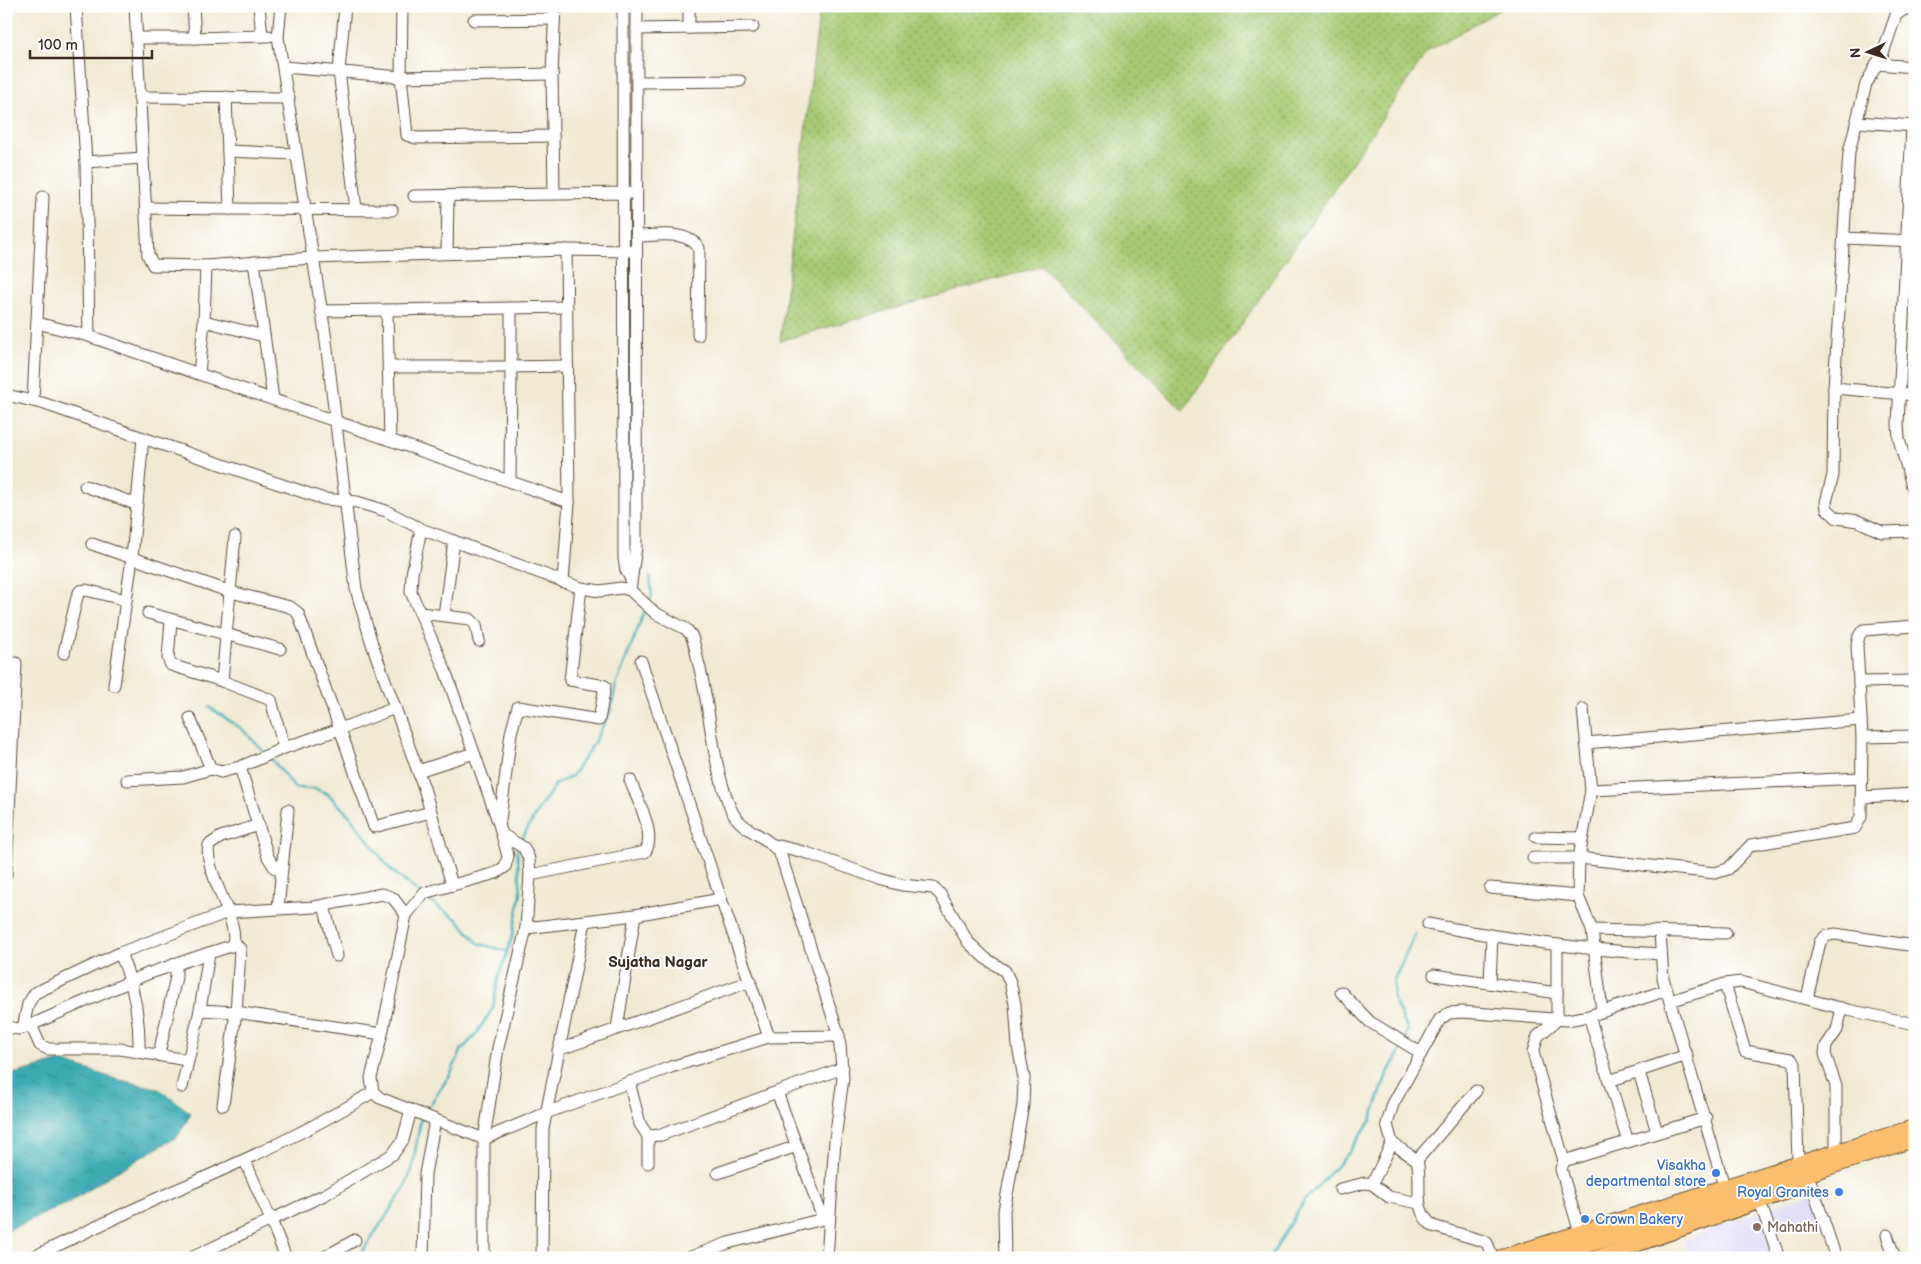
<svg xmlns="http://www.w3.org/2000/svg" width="1921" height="1264" font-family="'Balsamiq Sans',sans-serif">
<defs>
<pattern id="grass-dots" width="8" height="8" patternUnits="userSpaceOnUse" patternTransform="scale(1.25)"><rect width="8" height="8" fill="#a6ca73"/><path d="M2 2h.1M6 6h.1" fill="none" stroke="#88a45e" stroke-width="1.8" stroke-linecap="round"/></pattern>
<pattern id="water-ripples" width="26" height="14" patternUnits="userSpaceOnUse" patternTransform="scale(1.25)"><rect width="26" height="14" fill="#3aacb2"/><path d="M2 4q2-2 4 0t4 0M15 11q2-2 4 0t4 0" fill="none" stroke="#328c90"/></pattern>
</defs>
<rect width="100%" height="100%" fill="#fff"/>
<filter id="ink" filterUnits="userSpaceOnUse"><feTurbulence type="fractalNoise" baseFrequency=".02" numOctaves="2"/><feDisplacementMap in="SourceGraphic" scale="10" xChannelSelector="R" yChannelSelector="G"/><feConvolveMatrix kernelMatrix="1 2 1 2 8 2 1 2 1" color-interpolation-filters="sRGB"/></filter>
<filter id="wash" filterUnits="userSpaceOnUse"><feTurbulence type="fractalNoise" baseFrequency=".0096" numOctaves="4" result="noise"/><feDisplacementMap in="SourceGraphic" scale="20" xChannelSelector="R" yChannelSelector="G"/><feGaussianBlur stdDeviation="1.12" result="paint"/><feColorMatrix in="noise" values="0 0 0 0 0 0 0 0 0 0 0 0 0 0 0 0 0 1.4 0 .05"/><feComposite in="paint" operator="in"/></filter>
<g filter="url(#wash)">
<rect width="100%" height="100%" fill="#f1ead3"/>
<path fill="#dad6f7" d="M 1812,1192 L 1819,1218 L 1766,1235 L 1774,1258 L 1690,1258 L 1684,1240 Z"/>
<path fill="url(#grass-dots)" stroke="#707a48" d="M 820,6 L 1506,6 L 1428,51 L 1183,411 L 1042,266 L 780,341 Z"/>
<path fill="url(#water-ripples)" stroke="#3a6b68" d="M 62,1061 L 115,1079 L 157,1088 L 191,1113 L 178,1136 L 106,1178 L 70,1202 L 6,1231 L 6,1076 Z"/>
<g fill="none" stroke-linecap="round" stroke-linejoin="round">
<g stroke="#3aacb2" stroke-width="2.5">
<path d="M 649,602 L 652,596 L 650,577"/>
<path d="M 209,707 L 242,729 L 264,752"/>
<path d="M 270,757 L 295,788 L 316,789 L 328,794 L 350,816 L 390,869 L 419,893"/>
<path d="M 520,842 L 540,807 L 556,784 L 572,776 L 594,743 L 611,710 L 616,685 L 645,610"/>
<path d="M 425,898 L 458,920 L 478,943 L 506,951"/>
<path d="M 1405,1039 L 1408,1030 L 1393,998 L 1394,980 L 1415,934"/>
<path d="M 426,1111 L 451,1073 L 462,1049 L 474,1037 L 493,1008 L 498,979 L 512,938 L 521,893 L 517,849"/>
<path d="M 358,1258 L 404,1189 L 412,1169 L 421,1118"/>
<path d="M 1270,1258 L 1304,1201 L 1347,1155 L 1371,1120 L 1387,1074 L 1403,1047"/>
</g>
</g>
</g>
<g filter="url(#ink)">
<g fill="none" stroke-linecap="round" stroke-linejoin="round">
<defs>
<g id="minor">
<path d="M 76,6 L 86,162 L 89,336 L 569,502"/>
<path d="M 135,6 L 148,255 L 153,265 L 206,266 L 312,258 L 566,250"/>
<path d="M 259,6 L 262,36 L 269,36"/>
<path d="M 281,6 L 278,37 L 325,333 L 356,589 L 372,644 L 424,788 L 452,885"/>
<path d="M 345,6 L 339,71 L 356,209"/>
<path d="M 402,6 L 401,77 L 407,135 L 416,138 L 553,136"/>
<path d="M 623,6 L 624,559 L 626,570 L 631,579"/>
<path d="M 1915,10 L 1904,9 L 1896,15 L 1883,53 L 1866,84 L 1849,152 L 1834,388 L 1833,475 L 1826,502 L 1827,509 L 1837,518 L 1858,521 L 1882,532 L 1915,531"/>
<path d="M 474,20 L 554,19"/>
<path d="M 689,28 L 689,6"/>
<path d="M 637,29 L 753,27"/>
<path d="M 137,38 L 195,38 L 193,6"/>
<path d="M 195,38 L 262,36"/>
<path d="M 1876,64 L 1915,67"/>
<path d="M 284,67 L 401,77 L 552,74"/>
<path d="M 637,82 L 740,81"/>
<path d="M 139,97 L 289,98"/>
<path d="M 1857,122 L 1915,126"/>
<path d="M 1912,126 L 1898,424 L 1899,439 L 1915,497"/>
<path d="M 228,151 L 296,154"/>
<path d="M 86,162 L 143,158"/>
<path d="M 554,192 L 552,74 L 555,6"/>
<path d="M 414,196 L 631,193"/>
<path d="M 146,208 L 230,209 L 226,97"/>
<path d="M 230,209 L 392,210"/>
<path d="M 636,236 C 656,236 687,229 699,248 L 698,335"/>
<path d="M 1844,238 L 1915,241"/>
<path d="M 447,252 L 448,196"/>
<path d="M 254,262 L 273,399"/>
<path d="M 206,266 L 204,321 L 264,336"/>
<path d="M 321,311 L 511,308"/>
<path d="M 387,311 L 390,440"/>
<path d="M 37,323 L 89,336"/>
<path d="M 390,367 L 511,367 L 511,308 L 567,307"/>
<path d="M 199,374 L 204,321"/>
<path d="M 1834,388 L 1915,395"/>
<path d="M 6,395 L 42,403 L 143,438"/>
<path d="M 33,401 L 43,197"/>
<path d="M 510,482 L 511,367 L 567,366"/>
<path d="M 85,486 L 136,504"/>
<path d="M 92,544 L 231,592 L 290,607 L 298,613 L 340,729 L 284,748 L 240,767 L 268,857 L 275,868 L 281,871"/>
<path d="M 563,582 L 569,502 L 566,250 L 630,251"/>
<path d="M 630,590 L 636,547 L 637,6"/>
<path d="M 148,613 L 280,649"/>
<path d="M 420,613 L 470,619 L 476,625 L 479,641"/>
<path d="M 444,615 L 454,541"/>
<path d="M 171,621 L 168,658 L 171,665 L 222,681 L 271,700 L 284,748"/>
<path d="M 1915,626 L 1863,630 L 1859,636 L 1857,645 L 1862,737 L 1915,736"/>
<path d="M 64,653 L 77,597 L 80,591 L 86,590 L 126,600"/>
<path d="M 641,661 L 721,899"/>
<path d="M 222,681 L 235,537"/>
<path d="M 1859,682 L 1915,681"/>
<path d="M 114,685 L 132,558 L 143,438 L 324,499 L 357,502 L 386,511 L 421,529 L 581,588 L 600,591 L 621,588 L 630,590 L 655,613 L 686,629 L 691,635 C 695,644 696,653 698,661 C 711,709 711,761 730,807 C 740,833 768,833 781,856 L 839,1036 L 769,1037 L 671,1067 L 546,1113 L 484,1139 L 380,1098 L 373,1092 L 371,1078 L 382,1034 L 406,915 L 424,893 L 496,873 L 505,867 L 508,856 L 499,824 L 445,670 L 411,592 L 412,574 L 421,529"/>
<path d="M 395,708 L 340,729 L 374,827 L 431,812"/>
<path d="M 1583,709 L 1591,790 L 1579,858 L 1578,896 L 1592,930 L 1602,1011"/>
<path d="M 190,718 L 211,769 L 221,772 L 240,767"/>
<path d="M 1586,743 L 1861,720"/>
<path d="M 418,771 L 474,753"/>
<path d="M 127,780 L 183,777 L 211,769"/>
<path d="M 1591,790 L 1862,778"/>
<path d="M 1862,797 L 1915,794"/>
<path d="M 500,820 L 511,733 L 518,707 L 599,720 L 605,686 L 570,680 L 581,588"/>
<path d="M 1536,837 L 1582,838"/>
<path d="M 775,845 L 804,852 L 880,879 L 902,885 L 933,888 L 940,894 L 968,942 L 985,958 L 1005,971 L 1010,982 L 1015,1004 L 1018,1046 L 1024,1078 L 1023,1105 L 1004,1211 L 1005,1258"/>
<path d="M 1533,858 L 1579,858 L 1715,873 L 1728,869 L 1751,845 L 1855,828 L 1861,817 L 1862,737"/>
<path d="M 6,875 L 16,663"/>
<path d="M 530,875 L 645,852 C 657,835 637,799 630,780"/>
<path d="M 1490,888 L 1578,896"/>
<path d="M 324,906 L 337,956"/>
<path d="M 278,908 L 288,810"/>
<path d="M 1428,924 C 1505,939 1582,950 1660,954"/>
<path d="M 526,928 L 635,915 L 721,899 L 769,1037"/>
<path d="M 1592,930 L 1726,933"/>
<path d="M 1660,932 L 1663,978 L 1724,1186"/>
<path d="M 1557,945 L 1557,1020 L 1538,1036 L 1533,1052 L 1564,1161"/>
<path d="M 120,953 C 134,985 140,1016 139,1052"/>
<path d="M 209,953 L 231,946 C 245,930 202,870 209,845 L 221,837 L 259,825"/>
<path d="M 1434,975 L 1557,993"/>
<path d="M 1490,983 L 1492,936"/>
<path d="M 1725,984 L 1745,1051 L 1791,1059 L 1795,1064 L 1798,1162"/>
<path d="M 1341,992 L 1370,1022 L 1421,1053"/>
<path d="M 1807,999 L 1820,942 L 1826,936 L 1835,934 L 1915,946"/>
<path d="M 1670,1001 L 1725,984 L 1741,982 L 1848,1010 L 1915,1024"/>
<path d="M 1589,1016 L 1628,1142"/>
<path d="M 31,1025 L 40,1045 L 48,1049 L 120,1049 L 187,1060"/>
<path d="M 6,1027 L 19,1029 L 31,1025 L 147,974 L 209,953 L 200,1010 L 236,1012 L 382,1034"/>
<path d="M 23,1028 L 28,1004 L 35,993 L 120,953 L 228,912 L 314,907 L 382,894 L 393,898 L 406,915"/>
<path d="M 617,1028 L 635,915"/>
<path d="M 558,1050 L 751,981"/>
<path d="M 159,1054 L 176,977 L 176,963"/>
<path d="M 1639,1072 L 1657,1132"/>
<path d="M 1609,1081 L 1687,1055"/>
<path d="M 629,1082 L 640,1124 L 648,1136 L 661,1135 L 777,1092 L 823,1219 L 829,1218"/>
<path d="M 182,1087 L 200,1010"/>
<path d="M 777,1092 L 843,1068"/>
<path d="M 223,1105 L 236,1012 L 239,967 L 240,949 L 234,942"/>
<path d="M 1836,1151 L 1836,1086 L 1825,1054 L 1826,1046 L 1837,1030 L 1842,1008"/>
<path d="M 1417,1160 L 1476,1091"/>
<path d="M 648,1163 L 648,1136"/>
<path d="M 718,1173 L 797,1146"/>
<path d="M 1811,1183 L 1836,1258"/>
<path d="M 1372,1184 L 1392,1143"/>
<path d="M 1340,1189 L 1365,1183 L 1372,1184 L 1389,1197 L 1419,1203"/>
<path d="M 1758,1196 L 1779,1258"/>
<path d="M 1580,1233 L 1561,1169 L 1564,1161 L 1706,1118"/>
<path d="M 1887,1235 L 1895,1258"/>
<path d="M 31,1258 C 79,1235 127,1212 176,1190 C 244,1161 309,1131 373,1092"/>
<path d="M 191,1258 L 271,1220 L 245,1161"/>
<path d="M 286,1258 L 271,1220 L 326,1194 L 393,1154 L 403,1140 L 411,1110"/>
<path d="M 323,1258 L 355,1240"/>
<path d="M 423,1258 L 425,1174 L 435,1120"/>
<path d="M 484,1258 L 484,1139 L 498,1048 L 526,928 L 530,875 L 529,859 L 524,848 L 503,835"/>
<path d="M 542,1258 L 543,1129 L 585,922"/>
<path d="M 688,1258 L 728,1243 L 823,1219"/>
<path d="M 827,1258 L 835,1140 L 843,1078 L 839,1036"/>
<path d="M 1493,1258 L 1487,1243 L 1483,1241 L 1433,1226 C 1411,1209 1423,1184 1417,1160 L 1392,1143 L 1387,1124 L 1393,1104 L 1440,1019 L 1449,1013 L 1462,1012 L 1567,1020 L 1589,1016 L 1667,990"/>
</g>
<g id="major">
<path d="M 1500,1258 L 1915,1127"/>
<path d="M 1543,1258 L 1620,1235 L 1915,1139"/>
<path d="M 1597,1258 L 1800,1187"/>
</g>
</defs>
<use href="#minor" stroke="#564739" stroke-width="13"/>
<use href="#major" stroke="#564739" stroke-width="17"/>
<use href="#minor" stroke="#fff" stroke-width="11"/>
<use href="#major" stroke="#fabe6d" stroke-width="15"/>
</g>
</g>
<g fill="#3f7fe0" stroke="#fff" stroke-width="2">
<circle cx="1716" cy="1173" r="5"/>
<circle cx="1839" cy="1192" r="5"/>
<circle cx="1585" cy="1219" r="5"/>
</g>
<circle fill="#8d6e63" stroke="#fff" stroke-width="2" cx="1757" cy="1227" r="5"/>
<g text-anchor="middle" stroke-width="4" stroke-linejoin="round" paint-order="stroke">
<g font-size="14" fill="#366cbe" stroke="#fff" text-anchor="end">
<text x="1706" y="1170">Visakha<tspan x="1706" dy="16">departmental store</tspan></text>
<text x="1829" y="1197">Royal Granites</text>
<text x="1595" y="1224" text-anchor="start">Crown Bakery</text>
</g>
<g font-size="14" fill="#785e54" stroke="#fff" text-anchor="start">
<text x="1767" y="1232">Mahathi</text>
</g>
<g font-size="15" font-weight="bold" fill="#3b2a1e" stroke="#fff">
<text x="658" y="967">Sujatha Nagar</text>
</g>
</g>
<rect width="1921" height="1264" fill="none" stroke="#fff" stroke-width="25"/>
<g transform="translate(1868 52) rotate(266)" stroke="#ffffff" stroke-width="4" paint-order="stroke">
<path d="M0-4L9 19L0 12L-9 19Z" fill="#3b2a1e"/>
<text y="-8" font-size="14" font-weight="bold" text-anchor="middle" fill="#3b2a1e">N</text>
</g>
<path d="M30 50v8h122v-8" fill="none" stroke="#3b2a1e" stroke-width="2.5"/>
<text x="38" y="50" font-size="15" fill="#3b2a1e" stroke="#ffffff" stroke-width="4" paint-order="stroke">100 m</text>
</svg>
